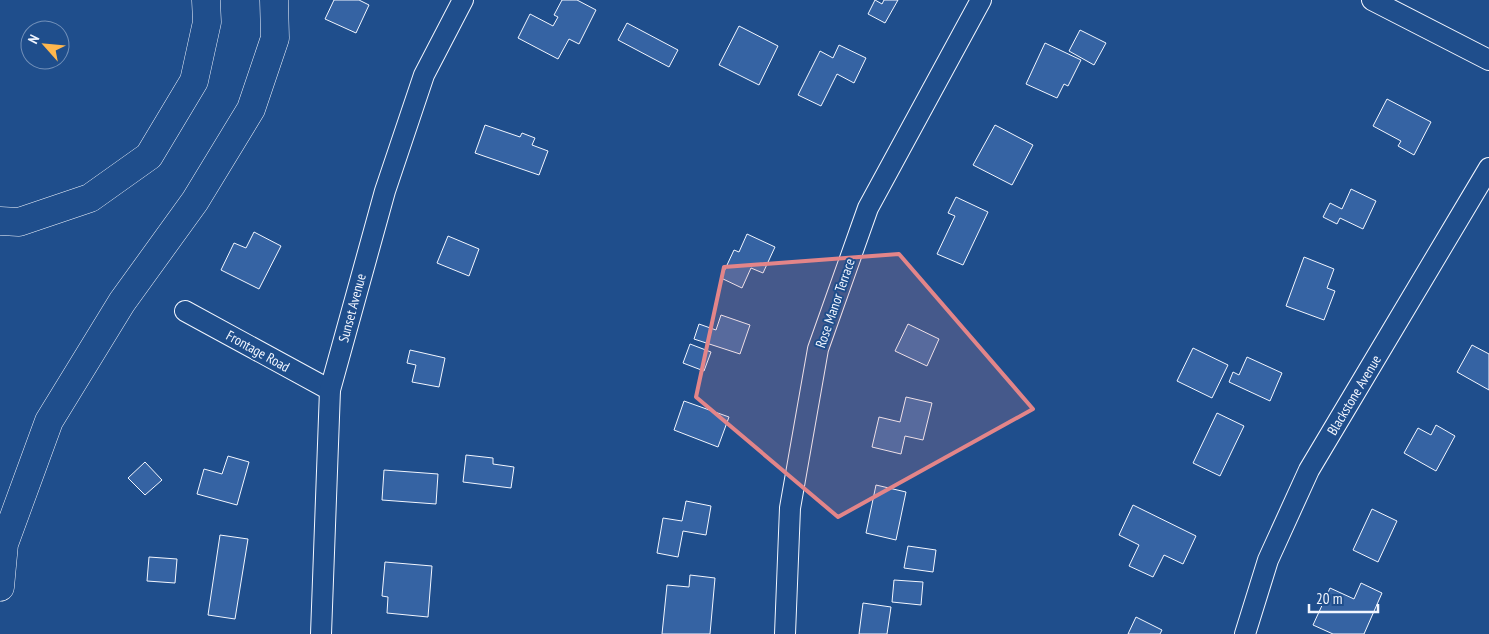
<svg xmlns="http://www.w3.org/2000/svg" width="1489" height="634" font-family="'PT Sans Narrow',sans-serif">
<rect width="100%" height="100%" fill="#1f4e8c"/>
<g fill="#3563a3" stroke="#f2f6ff">
<path d="M 334,0 L 359,0 L 369,5 L 356,33 L 325,19 Z"/>
<path d="M 562,0 L 577,0 L 596,10 L 579,44 L 569,39 L 558,59 L 518,38 L 530,14 L 553,26 L 558,17 L 554,15 Z"/>
<path d="M 875,0 L 882,4 L 884,0 L 898,0 L 885,23 L 868,14 Z"/>
<path d="M 627,23 L 678,50 L 669,67 L 618,40 Z"/>
<path d="M 739,26 L 778,46 L 759,85 L 719,65 Z"/>
<path d="M 1080,30 L 1106,43 L 1094,65 L 1069,51 Z"/>
<path d="M 1045,43 L 1081,60 L 1068,86 L 1064,84 L 1057,98 L 1026,84 Z"/>
<path d="M 839,45 L 866,58 L 854,83 L 837,74 L 821,106 L 798,95 L 820,51 L 833,58 Z"/>
<path d="M 1387,99 L 1431,122 L 1414,155 L 1398,146 L 1401,141 L 1373,126 Z"/>
<path d="M 485,125 L 520,137 L 522,133 L 535,138 L 532,145 L 548,151 L 539,175 L 475,153 Z"/>
<path d="M 995,125 L 1033,145 L 1012,185 L 973,165 Z"/>
<path d="M 1351,189 L 1376,201 L 1363,229 L 1340,218 L 1337,224 L 1323,217 L 1330,203 L 1342,209 Z"/>
<path d="M 956,197 L 988,212 L 963,265 L 937,254 L 955,216 L 948,213 Z"/>
<path d="M 254,232 L 281,246 L 259,289 L 221,270 L 234,243 L 246,248 Z"/>
<path d="M 747,234 L 775,247 L 763,273 L 751,268 L 742,288 L 721,278 L 734,250 L 739,252 Z"/>
<path d="M 448,236 L 479,249 L 469,276 L 437,263 Z"/>
<path d="M 1304,257 L 1334,269 L 1327,288 L 1335,291 L 1324,320 L 1286,306 Z"/>
<path d="M 721,315 L 750,325 L 740,354 L 694,339 L 699,324 L 716,330 Z"/>
<path d="M 908,324 L 939,339 L 927,366 L 895,351 Z"/>
<path d="M 690,344 L 711,352 L 704,371 L 683,363 Z"/>
<path d="M 1472,345 L 1489,354 L 1489,390 L 1457,372 Z"/>
<path d="M 1193,348 L 1228,365 L 1212,398 L 1177,381 Z"/>
<path d="M 410,350 L 445,358 L 439,387 L 412,382 L 416,365 L 407,363 Z"/>
<path d="M 1247,357 L 1282,373 L 1270,401 L 1229,382 L 1233,372 L 1239,375 Z"/>
<path d="M 906,397 L 932,403 L 923,440 L 905,436 L 901,454 L 872,447 L 879,417 L 900,422 Z"/>
<path d="M 684,401 L 729,417 L 718,447 L 674,430 Z"/>
<path d="M 1217,413 L 1244,426 L 1220,476 L 1193,463 Z"/>
<path d="M 1436,425 L 1455,436 L 1436,471 L 1404,453 L 1418,428 L 1431,435 Z"/>
<path d="M 466,455 L 493,458 L 493,464 L 514,467 L 511,488 L 463,482 Z"/>
<path d="M 228,456 L 249,462 L 237,505 L 197,494 L 204,469 L 222,474 Z"/>
<path d="M 145,462 L 162,480 L 145,495 L 128,478 Z"/>
<path d="M 384,470 L 438,474 L 436,504 L 382,500 Z"/>
<path d="M 876,485 L 906,492 L 896,540 L 866,533 Z"/>
<path d="M 686,501 L 711,506 L 706,535 L 683,531 L 678,557 L 657,553 L 663,518 L 682,521 Z"/>
<path d="M 1133,505 L 1196,536 L 1183,564 L 1164,555 L 1153,577 L 1129,566 L 1139,545 L 1119,535 Z"/>
<path d="M 1372,509 L 1397,521 L 1378,562 L 1353,550 Z"/>
<path d="M 220,535 L 248,539 L 235,619 L 208,615 Z"/>
<path d="M 908,546 L 936,550 L 933,572 L 904,568 Z"/>
<path d="M 149,557 L 177,559 L 175,583 L 147,581 Z"/>
<path d="M 385,562 L 432,566 L 428,617 L 387,613 L 388,597 L 382,596 Z"/>
<path d="M 690,575 L 715,578 L 710,634 L 662,634 L 667,585 L 689,587 Z"/>
<path d="M 894,580 L 923,582 L 921,605 L 892,602 Z"/>
<path d="M 1361,583 L 1382,593 L 1364,634 L 1333,634 L 1313,625 L 1330,588 L 1354,599 Z"/>
<path d="M 863,603 L 891,607 L 887,634 L 859,634 Z"/>
<path d="M 1136,617 L 1162,630 L 1160,634 L 1128,634 Z"/>
</g>
<g fill="none" stroke-linecap="round" stroke-linejoin="round">
<defs>
<g id="street">
<path d="M 1372,0 L 1489,60"/>
<path d="M 185,311 L 330,390"/>
<path d="M 321,634 L 330,390 L 385,191 L 424,75 L 463,0"/>
<path d="M 785,634 L 790,508 L 818,349 L 868,208 L 981,0"/>
<path d="M 1245,634 L 1268,560 L 1309,470 L 1489,168"/>
</g>
<g id="highway">
<path d="M 0,221 L 19,222 L 90,198 L 149,156 L 194,81 L 207,22 L 206,0"/>
<path d="M 0,587 L 4,544 L 49,421 L 122,302 L 195,201 L 251,109 L 275,38 L 274,0"/>
</g>
</defs>
<use href="#street" stroke="#f2f6ff" stroke-width="22"/>
<use href="#highway" stroke="#f2f6ff" stroke-width="29"/>
<use href="#street" stroke="#1f4e8c" stroke-width="20"/>
<use href="#highway" stroke="#1f4e8c" stroke-width="28"/>
</g>
<path fill="#e38589" fill-opacity="0.2" stroke="#e38589" stroke-width="4" stroke-linejoin="round" d="M 899,254 L 1033,409 L 838,517 L 696,397 L 724,267 Z"/>
<g text-anchor="middle" stroke-width="4" stroke-linejoin="round" paint-order="stroke">
<g font-size="14" fill="#f2f6ff" stroke="#1f4e8c">
<text transform="translate(835 303) rotate(-71)" y="5">Rose Manor Terrace</text>
<text transform="translate(352 308) rotate(-75)" y="5">Sunset Avenue</text>
<text transform="translate(258 351) rotate(29)" y="5">Frontage Road</text>
<text transform="translate(1354 395) rotate(-59)" y="5">Blackstone Avenue</text>
</g>
</g>
<g transform="translate(45 45) rotate(297)"><circle r="24" fill="#1f4e8c" stroke="#7391ba"/>
<path d="M0-4L9 19L0 12L-9 19Z" fill="#ffb74d"/>
<text y="-8" font-size="14" font-weight="bold" text-anchor="middle" fill="#f2f6ff">N</text>
</g>
<path d="M1309 604v8h69v-8" fill="none" stroke="#f2f6ff" stroke-width="2.5"/>
<text x="1316" y="604" font-size="15" fill="#f2f6ff" stroke="#1f4e8c" stroke-width="4" paint-order="stroke">20 m</text>
</svg>
